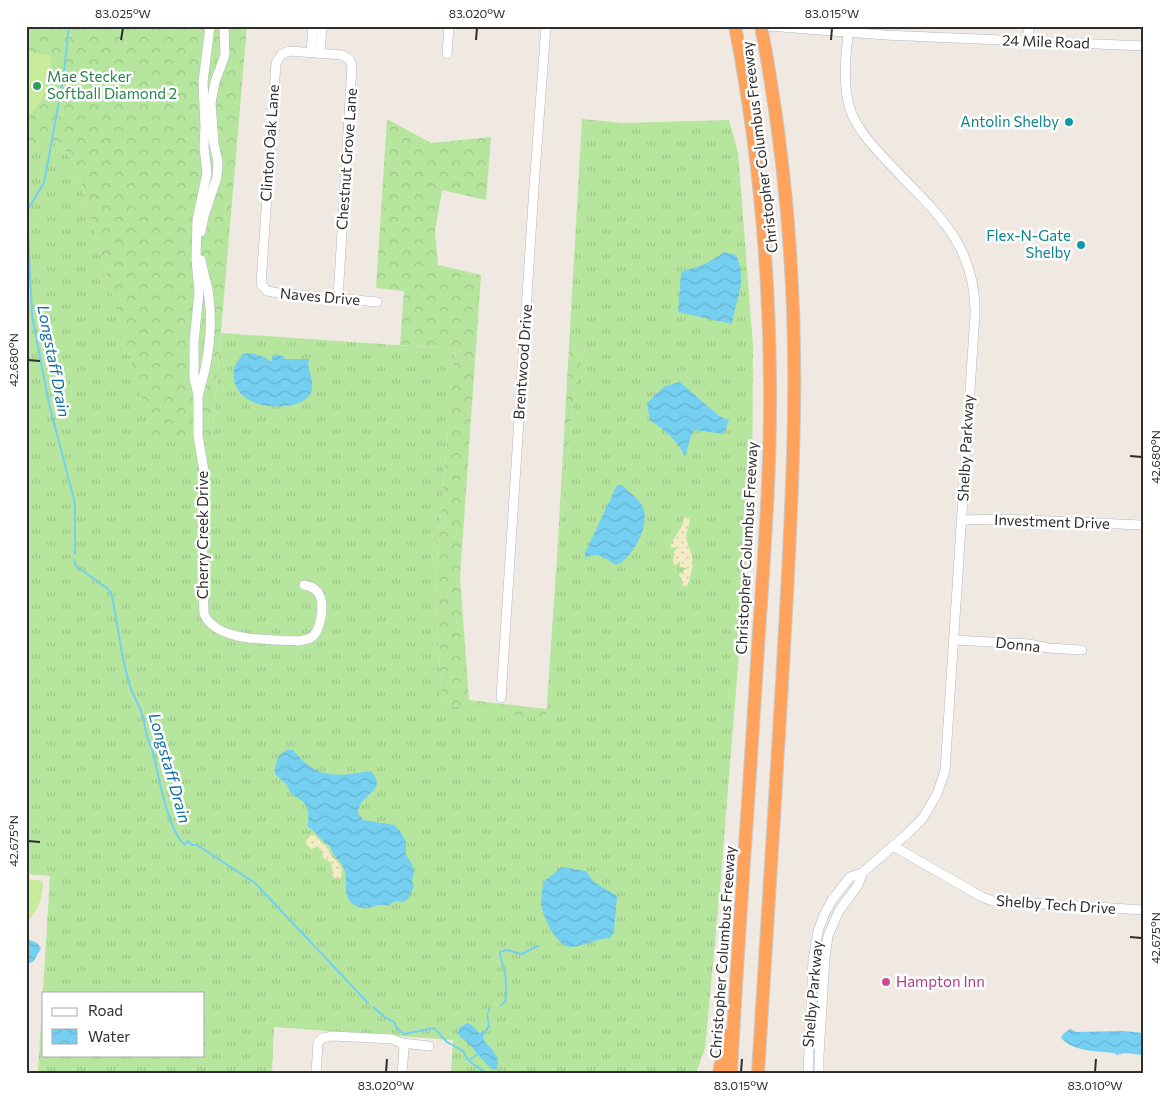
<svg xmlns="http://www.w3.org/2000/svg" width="1170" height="1099" font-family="Commissioner,sans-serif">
<defs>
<pattern id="grass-tufts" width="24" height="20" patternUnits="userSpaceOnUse" patternTransform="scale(1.25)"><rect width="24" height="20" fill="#b6e59e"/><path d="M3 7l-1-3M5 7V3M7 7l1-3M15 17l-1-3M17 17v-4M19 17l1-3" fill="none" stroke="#9dc588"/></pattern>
<pattern id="forest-crowns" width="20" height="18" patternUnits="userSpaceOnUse" patternTransform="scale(1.25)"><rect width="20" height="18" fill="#b6e59e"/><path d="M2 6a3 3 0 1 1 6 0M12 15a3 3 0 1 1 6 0" fill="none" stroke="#9dc588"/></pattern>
<pattern id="sand-dots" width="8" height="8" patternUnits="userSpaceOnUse" patternTransform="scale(1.25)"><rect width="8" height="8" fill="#f3ecc5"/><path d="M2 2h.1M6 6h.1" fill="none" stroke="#d1cbaa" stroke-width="1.8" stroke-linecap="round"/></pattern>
<pattern id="water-waves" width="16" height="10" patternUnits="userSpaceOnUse" patternTransform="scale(1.25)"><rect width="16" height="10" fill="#75cff0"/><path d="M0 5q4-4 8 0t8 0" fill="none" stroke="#66b2ce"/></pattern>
</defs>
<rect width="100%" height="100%" fill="#efe9e1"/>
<path fill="url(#grass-tufts)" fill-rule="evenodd" d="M 582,119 L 623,123 L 729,120 L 738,152 L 753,346 L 752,492 L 719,901 L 705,1048 L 696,1073 L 451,1073 L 453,1040 L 274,1027 L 272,1073 L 38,1073 L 50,876 L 26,874 L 26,149 L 60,142 L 78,171 L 116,309 L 212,436 L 221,333 L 455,349 L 435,582 L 442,705 L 546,718 L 557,557 L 575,387 L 585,349 L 569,347 ZM 44,993 L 204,993 L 204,1055 L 44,1055 Z"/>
<g fill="url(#forest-crowns)">
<path d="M 26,26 L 247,26 L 212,436 L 155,443 L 116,309 L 78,171 L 60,142 L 26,149 Z"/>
<path d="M 387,119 L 431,143 L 491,137 L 486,200 L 442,190 L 435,231 L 438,265 L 481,275 L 460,577 L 469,700 L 547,709 L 546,719 L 442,705 L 435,582 L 455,349 L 400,345 L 404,291 L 376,288 Z"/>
<path d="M 569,347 L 585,349 L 575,387 L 557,557 Z"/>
</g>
<g fill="url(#sand-dots)">
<path d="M 685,517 L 689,518 C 691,526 686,531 686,537 C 687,542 689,547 691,552 C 695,563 691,576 687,586 L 682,585 L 682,579 L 679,575 L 686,568 L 680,567 L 680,561 L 676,565 L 672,563 L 674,556 L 674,552 L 678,547 L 673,548 L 670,546 C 673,539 677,535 680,529 C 683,525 682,521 685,517 Z"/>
<path d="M 311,835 L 316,836 C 319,841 323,842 327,847 C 330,850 328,850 330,854 C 336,862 345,866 341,878 L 336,879 L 333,877 L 331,862 L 323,858 L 322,851 L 317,846 L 315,848 L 311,849 L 307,845 L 306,841 Z"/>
</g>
<g fill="#c9ec9a">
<path d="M 26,51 L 51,56 C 50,82 46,99 26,118 Z"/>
<path d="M 26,879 L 43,881 C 43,898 38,911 26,923 Z"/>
</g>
<g fill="url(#water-waves)">
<path d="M 724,252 L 736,255 C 748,282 736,297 732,324 L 678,312 L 681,273 L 687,269 C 698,269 715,259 724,252 Z"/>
<path d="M 250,353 L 262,356 L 270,361 L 272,360 L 273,355 L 283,356 L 285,359 L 309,359 C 306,372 316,380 311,392 C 304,410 265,409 251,401 C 231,391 228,369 243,354 Z"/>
<path d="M 680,382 L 719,416 L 729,420 L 724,434 L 695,430 L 692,433 L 685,457 C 679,441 664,430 650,420 L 647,403 L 665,386 Z"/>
<path d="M 617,485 L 622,485 C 628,492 637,497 642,505 C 652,522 633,559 616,565 C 606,559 598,551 585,558 L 585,553 Z"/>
<path d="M 288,750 L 293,750 C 319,781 336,776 371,771 C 389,793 359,792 358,813 L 363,820 L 394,825 L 400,831 L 406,842 L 406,855 L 412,864 L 414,871 L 412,881 L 414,886 L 408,899 L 403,902 L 395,901 L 388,906 C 376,902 371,910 362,908 C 338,902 350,883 344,869 C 341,860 332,856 330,846 C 320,841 318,833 308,827 C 308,819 310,811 305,804 C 302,799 296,798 292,794 C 289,791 288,786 286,784 C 277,776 271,775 277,761 C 279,755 282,752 288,750 Z"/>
<path d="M 562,867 L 586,871 L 594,882 L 617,896 L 614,932 L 610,938 C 597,938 585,946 572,947 C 557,948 541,915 541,902 C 541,895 543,888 543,882 Z"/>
<path d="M 29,940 L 37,943 L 41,948 L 34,961 L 26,965 L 26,941 Z"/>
<path d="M 489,1007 L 491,1008 L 488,1014 L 490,1027 L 483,1036 L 483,1039 C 490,1049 503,1056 496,1070 L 490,1068 L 468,1043 L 460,1037 L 458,1032 L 459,1028 L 467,1023 L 472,1025 L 479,1033 L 485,1031 L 488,1026 L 487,1014 Z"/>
<path d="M 1070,1029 L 1077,1032 L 1123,1031 L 1144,1033 L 1144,1055 L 1124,1053 L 1117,1055 L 1114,1053 C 1096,1051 1074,1052 1061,1038 L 1063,1034 Z"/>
</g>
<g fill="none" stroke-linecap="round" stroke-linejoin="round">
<g stroke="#75cff0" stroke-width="2">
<path d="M 69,26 L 63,80 L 44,183 L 27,211 L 32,315 L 49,404 L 75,503 L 75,554"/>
<path d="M 74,560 L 76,566 L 108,589 L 112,596 C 118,626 121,657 130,686 C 133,696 139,704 142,714 C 145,720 144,726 146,732 C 147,739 153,750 154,756 C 159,778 168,831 185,845 L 188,841 L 192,845 L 197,845 L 255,883 L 368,1003"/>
<path d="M 501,1005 L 505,1002 C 507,997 506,974 504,968 C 502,962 500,958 500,952 L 507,950 L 522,954 L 538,946"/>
<path d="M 373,1007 L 385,1017 L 394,1022 L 397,1028 L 404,1034 L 434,1028 L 447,1042 L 463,1051 C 467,1063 478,1066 486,1073"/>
<path d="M 469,1060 L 478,1054"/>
</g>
<defs>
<g id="minor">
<path d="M 210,26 L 203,82 L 205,127 L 204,147 L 207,173 L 197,220 L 196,260 L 199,292 L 194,342 L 194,378 L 198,395 L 198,436 L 204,471 L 202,540 L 204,614 C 217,643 271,639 298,641 C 303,640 309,640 313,636 C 321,629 324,605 320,596 C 317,589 311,586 304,585"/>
<path d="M 768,26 L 885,35 L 1144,46"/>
<path d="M 1028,41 L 1029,26"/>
<path d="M 311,52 L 313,26"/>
<path d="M 320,53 L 322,26"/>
<path d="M 447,54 L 449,26"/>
<path d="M 201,232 L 204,216 L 217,177 L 218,162 L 214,144 L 211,103 L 215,82 L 225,55 L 224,26"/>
<path d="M 338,298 L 352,65 L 349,59 L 342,55 L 289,51 L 282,54 L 276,63 L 261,284 L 267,291 L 278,293 L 377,302"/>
<path d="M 198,395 C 208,365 213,329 209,298 C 208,285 203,273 201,260"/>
<path d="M 962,520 L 1007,519 L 1141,525"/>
<path d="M 954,640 L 1029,644 L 1048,648 L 1082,650"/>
<path d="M 501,698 L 534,187 L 546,26"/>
<path d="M 893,846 L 982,897 L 993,901 L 1144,910"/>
<path d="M 402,1043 L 404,1049 L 402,1073"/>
<path d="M 316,1073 L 318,1043 C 321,1037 326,1037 332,1036 L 392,1039 L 402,1043 L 429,1046"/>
<path d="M 808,1073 L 813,960 L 818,931 L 824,915 L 832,900 L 850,877 L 862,873 L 907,834 L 923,818 L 937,794 L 945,771 L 975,314 C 976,240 930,208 885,159 C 871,144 857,129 850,109 C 842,83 846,53 849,26"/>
<path d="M 819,1073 L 819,1055 L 825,957 L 828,936 L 839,911 L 858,885 L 862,873"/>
</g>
<g id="highway">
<path d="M 719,1073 L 726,1035"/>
<path d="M 731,1073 C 738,936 749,799 757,662 C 763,569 771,476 770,383 C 769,264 758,143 735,26"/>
<path d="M 758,1073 C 767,943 774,813 782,683 C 787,592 793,501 794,409 C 796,282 785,151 761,26"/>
</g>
</defs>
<use href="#minor" stroke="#b4b7c1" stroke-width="10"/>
<use href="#highway" stroke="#c9c9c9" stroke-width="14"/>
<use href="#minor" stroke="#fff" stroke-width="9"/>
<use href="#highway" stroke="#ffa35c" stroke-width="12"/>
</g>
<path fill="none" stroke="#2e2e2e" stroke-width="2" d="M 121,40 L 123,28M 476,40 L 477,28M 831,40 L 832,28M 28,360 L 40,361M 1130,456 L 1142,457M 28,841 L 40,842M 1130,937 L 1142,938M 386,1072 L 387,1059M 741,1072 L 742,1059M 1095,1072 L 1096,1059"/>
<circle fill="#2e9e5b" stroke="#fff" stroke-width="2" cx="37" cy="86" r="5"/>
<g fill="#0f9aa8" stroke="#fff" stroke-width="2">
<circle cx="1069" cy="122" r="5"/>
<circle cx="1081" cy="245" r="5"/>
</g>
<circle fill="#d1479c" stroke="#fff" stroke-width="2" cx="886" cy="982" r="5"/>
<g text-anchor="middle" stroke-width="5" stroke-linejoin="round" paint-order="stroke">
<g font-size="15" fill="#2e2e2e" stroke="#fff">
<text transform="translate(1046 42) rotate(2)" y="5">24 Mile Road</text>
<text transform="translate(270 143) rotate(-86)" y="5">Clinton Oak Lane</text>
<text transform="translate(760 147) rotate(-97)" y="5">Christopher Columbus Freeway</text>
<text transform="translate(347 159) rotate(-86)" y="5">Chestnut Grove Lane</text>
<text transform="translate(320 297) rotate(5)" y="5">Naves Drive</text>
<text transform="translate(523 362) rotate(-86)" y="5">Brentwood Drive</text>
<text transform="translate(966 448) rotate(-87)" y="5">Shelby Parkway</text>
<text transform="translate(1052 522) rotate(2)" y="5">Investment Drive</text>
<text transform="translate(203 535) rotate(-90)" y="5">Cherry Creek Drive</text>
<text transform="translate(747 548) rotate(-87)" y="5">Christopher Columbus Freeway</text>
<text transform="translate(1018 645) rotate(6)" y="5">Donna</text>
<text transform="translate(1056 905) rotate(4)" y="5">Shelby Tech Drive</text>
<text transform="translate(723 952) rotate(-86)" y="5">Christopher Columbus Freeway</text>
<text transform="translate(813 994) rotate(-85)" y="5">Shelby Parkway</text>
</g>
<g font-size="15" fill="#27864d" stroke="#fff" text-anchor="start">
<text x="47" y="82">Mae Stecker<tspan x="47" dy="17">Softball Diamond 2</tspan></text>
</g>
<g font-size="15" fill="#0d838f" stroke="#fff" text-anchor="end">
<text x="1059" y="127">Antolin Shelby</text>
<text x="1071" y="241">Flex-N-Gate<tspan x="1071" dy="17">Shelby</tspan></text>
</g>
<g font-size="15" fill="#b23c85" stroke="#fff" text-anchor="start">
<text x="896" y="987">Hampton Inn</text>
</g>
<g font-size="16" font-style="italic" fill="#0d6fa3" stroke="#fff">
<text transform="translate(54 361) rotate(79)" y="6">Longstaff Drain</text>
<text transform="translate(170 768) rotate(74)" y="6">Longstaff Drain</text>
</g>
</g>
<rect width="1170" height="1099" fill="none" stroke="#ffffff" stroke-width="55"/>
<rect x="42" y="992" width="162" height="65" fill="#ffffff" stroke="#ababab"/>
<rect x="52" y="1008" width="25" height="8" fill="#ffffff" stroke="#ababab"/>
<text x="88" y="1016" font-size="15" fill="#2e2e2e">Road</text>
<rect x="52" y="1029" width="25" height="15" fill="url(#water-waves)" stroke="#ababab"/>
<text x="88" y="1042" font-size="15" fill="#2e2e2e">Water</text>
<rect x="28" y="28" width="1114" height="1044" fill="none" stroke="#2e2e2e" stroke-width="2"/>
<g font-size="12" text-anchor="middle" fill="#2e2e2e">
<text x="123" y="18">83.025°W</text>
<text x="477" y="18">83.020°W</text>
<text x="832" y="18">83.015°W</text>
<text transform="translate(14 360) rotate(-90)" y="4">42.680°N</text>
<text transform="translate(1156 457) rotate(-90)" y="4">42.680°N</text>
<text transform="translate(14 841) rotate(-90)" y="4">42.675°N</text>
<text transform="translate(1156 938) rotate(-90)" y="4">42.675°N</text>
<text x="386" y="1090">83.020°W</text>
<text x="741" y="1090">83.015°W</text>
<text x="1095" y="1090">83.010°W</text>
</g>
</svg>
